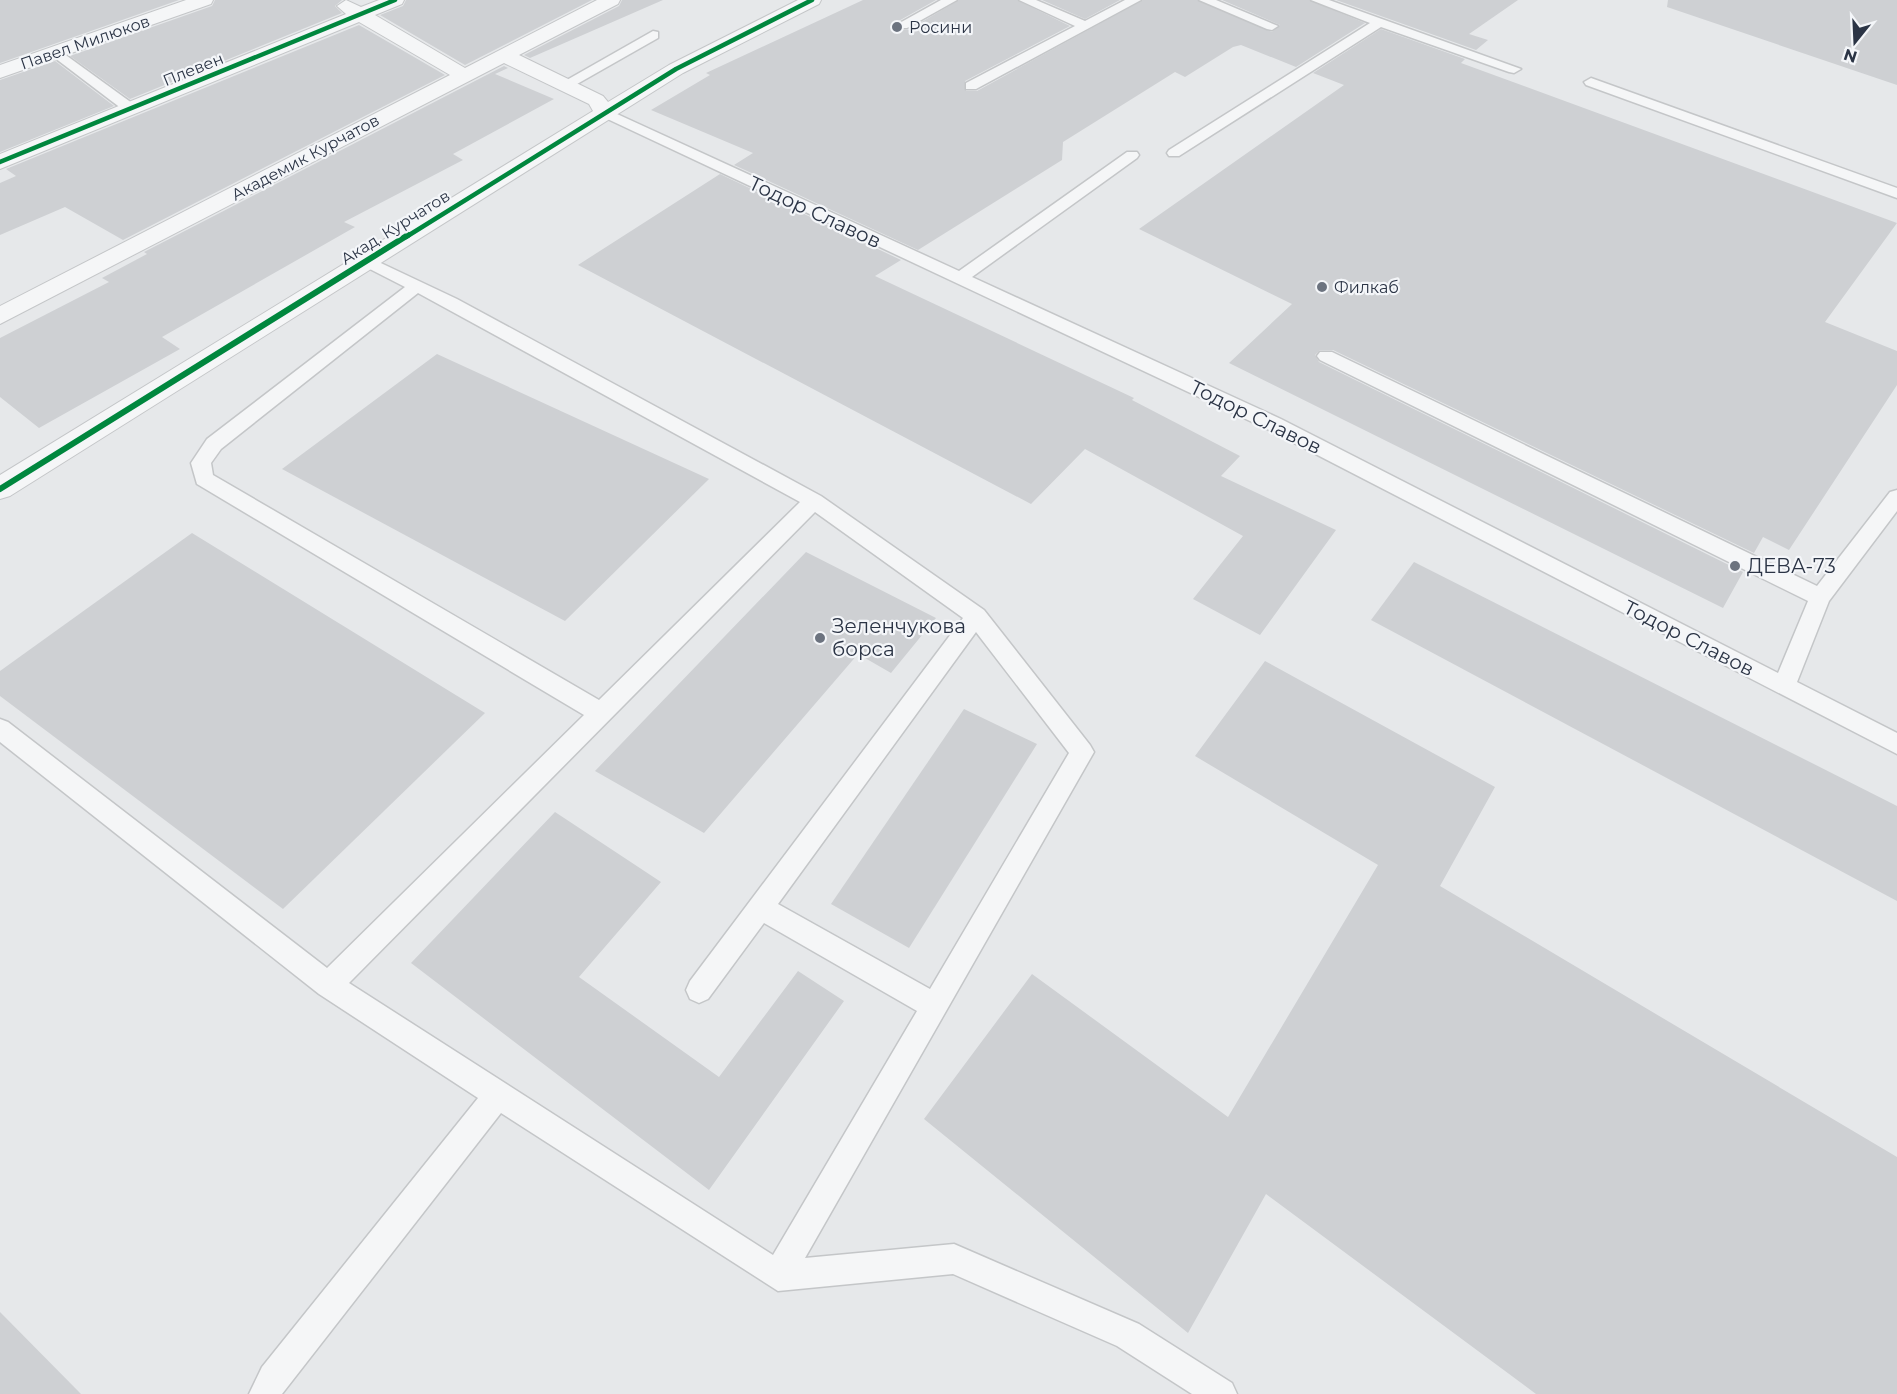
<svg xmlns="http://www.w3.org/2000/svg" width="1897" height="1394" font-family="Montserrat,sans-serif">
<rect width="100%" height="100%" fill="#e6e8ea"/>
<g fill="#ced0d3">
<path d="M 0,0 L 179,0 L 0,63 Z"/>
<path d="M 215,0 L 342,0 L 335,6 L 342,13 L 130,99 L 70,56 L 212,6 Z"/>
<path d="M 406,0 L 592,0 L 465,65 L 380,15 L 403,6 Z"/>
<path d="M 622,0 L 663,0 L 530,58 L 524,55 L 619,6 Z"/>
<path d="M 863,0 L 936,0 L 895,23 L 897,30 L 908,30 L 959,0 L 1017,0 L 1070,26 L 965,81 L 966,91 L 977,91 L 1143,0 L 1197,0 L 1272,32 L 1280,25 L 1222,0 L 1309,0 L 1365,23 L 1296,67 L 1241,45 L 1233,47 L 1185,77 L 1175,72 L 1063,142 L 1062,160 L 918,250 L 734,165 L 753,153 L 651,110 L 710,75 L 706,73 Z"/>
<path d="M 1042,0 L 1120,0 L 1085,19 Z"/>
<path d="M 1336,0 L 1518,0 L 1469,34 L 1488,40 L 1476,50 Z"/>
<path d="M 1668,0 L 1897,0 L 1897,85 L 1667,7 Z"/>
<path d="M 359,25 L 445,75 L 123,240 L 65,207 L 0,235 L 0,183 L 16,176 L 6,169 Z"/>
<path d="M 1381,29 L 1465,59 L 1461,63 L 1897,223 L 1825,322 L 1897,351 L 1897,385 L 1789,550 L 1763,537 L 1754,553 L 1333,350 L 1320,350 L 1315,355 L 1319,362 L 1743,572 L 1723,608 L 1229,363 L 1292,304 L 1139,229 L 1344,85 L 1313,73 Z"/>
<path d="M 55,61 L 114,106 L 0,152 L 0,80 Z"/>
<path d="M 504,66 L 508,68 L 495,74 L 554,99 L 453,154 L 463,160 L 344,222 L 355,227 L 162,337 L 180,349 L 39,428 L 0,397 L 0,338 L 109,282 L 102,278 L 147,254 L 144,252 Z"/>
<path d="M 720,174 L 901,260 L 875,276 L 1134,398 L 1132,400 L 1240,456 L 1221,476 L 1336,530 L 1260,635 L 1193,599 L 1243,536 L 1085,449 L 1031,504 L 578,265 Z"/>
<path d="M 437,354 L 709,479 L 565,621 L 282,469 Z"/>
<path d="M 192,533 L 485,713 L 283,909 L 0,696 L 0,671 Z"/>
<path d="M 806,552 L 936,618 L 891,673 L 858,654 L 704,833 L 595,771 Z"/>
<path d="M 1414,562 L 1897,806 L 1897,901 L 1371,620 Z"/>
<path d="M 1265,661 L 1495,787 L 1440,886 L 1897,1157 L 1897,1394 L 1536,1394 L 1266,1194 L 1188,1333 L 924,1119 L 1032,974 L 1228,1117 L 1378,865 L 1195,756 Z"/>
<path d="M 964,709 L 1037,744 L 909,948 L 831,904 Z"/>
<path d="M 555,812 L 661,882 L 579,977 L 719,1077 L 798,971 L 844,1001 L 709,1190 L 411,963 Z"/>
<path d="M 0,1312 L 81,1394 L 0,1394 Z"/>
</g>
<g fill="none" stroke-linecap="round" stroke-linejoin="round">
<defs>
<g id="service">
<path d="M 941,0 L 957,0 L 907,28 L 897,28 L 896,25 Z"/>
<path d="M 1019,0 L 1036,0 L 1085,21 L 1125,0 L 1141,0 L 976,89 L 966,89 L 966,83 L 1075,26 Z"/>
<path d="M 1199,0 L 1216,0 L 1278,26 L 1272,30 L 1267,29 Z"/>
<path d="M 1311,0 L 1329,0 L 1521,69 L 1514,73 L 1509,72 L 1381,27 L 1179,156 L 1169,156 L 1167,153 L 1169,150 L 1370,23 Z"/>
<path d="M 653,31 L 658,32 L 658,38 L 570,88 L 560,88 L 558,85 Z"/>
<path d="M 56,48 L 136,106 L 136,112 L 126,112 L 51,55 L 51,49 Z"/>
<path d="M 1591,78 L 1897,188 L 1897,198 L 1586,85 L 1584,82 Z"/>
<path d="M 604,108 L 959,271 L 1127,152 L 1137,152 L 1139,155 L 1137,158 L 972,277 L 1281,419 L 1778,673 L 1808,601 L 1320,360 L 1317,356 L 1320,352 L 1332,352 L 1817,586 L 1890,492 L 1897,490 L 1897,511 L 1829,601 L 1797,682 L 1897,733 L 1897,754 L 1267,429 L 599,115 L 597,112 Z"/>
<path d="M 366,256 L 457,299 L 821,496 L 984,610 L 1090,745 L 1094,752 L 1090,759 L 805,1258 L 954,1244 L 1139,1324 L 1232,1383 L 1237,1394 L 1192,1394 L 1117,1346 L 953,1274 L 778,1291 L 501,1113 L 282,1394 L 249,1394 L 262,1367 L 478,1098 L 319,994 L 0,742 L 0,719 L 8,722 L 327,968 L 584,715 L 197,484 L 191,463 L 207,439 L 405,287 L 360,264 L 358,261 L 360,258 ZM 418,293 L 800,502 L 599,700 L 213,475 L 211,463 L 221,449 ZM 815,512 L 963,618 L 690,981 L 686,990 L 690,999 L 699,1003 L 708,999 L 764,923 L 917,1011 L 773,1255 L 349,983 ZM 976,632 L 1069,753 L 930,989 L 778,904 Z"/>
</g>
<g id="minor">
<path d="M 186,0 L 213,0 L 211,4 L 0,78 L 0,65 Z"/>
<path d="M 346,0 L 361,7 L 379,0 L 404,0 L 402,4 L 375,15 L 465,68 L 597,0 L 620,0 L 618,4 L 519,55 L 603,96 L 608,102 L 669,65 L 798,0 L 821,0 L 819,4 L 683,73 L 10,496 L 0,499 L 0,475 L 593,111 L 589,104 L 504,63 L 0,324 L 0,306 L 450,75 L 359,22 L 0,169 L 0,154 L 346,14 L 337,6 Z"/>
</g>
</defs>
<use href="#service" stroke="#c4c6c8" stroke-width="3"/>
<use href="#minor" stroke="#c4c6c8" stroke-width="2"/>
<use href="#service" fill="#f5f6f7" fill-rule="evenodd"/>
<use href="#minor" fill="#f5f6f7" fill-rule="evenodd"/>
<defs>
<g id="cycleway-far1">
<path d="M 0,162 L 395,0"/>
<path d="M 406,237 L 676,69 L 812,0"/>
</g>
<path id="cycleway" d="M 0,489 L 408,235"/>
</defs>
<use href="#cycleway-far1" stroke="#f4f6f9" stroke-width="7"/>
<use href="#cycleway" stroke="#f4f6f9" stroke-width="9"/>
<use href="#cycleway-far1" stroke="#00873e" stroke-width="4.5"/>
<use href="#cycleway" stroke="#00873e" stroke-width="6"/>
</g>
<g fill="#6c737f" stroke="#f4f6f9" stroke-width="2">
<circle cx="897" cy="27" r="6"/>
<circle cx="1322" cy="287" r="6"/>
<circle cx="1735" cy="566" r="6"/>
<circle cx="820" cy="638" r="6"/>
</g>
<g text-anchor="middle" stroke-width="4.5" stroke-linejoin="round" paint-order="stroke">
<g font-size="16" fill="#2b3445" stroke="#f4f6f9" text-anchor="start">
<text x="909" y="33">Росини</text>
<text x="1334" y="293">Филкаб</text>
</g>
<g font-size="16" fill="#2b3445" stroke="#f4f6f9">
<text transform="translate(85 42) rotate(-19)" y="6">Павел Милюков</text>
<text transform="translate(193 69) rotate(-22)" y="6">Плевен</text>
<text transform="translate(305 157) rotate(-28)" y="6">Академик Курчатов</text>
<text transform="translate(395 227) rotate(-32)" y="6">Акад. Курчатов</text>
</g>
<g font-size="20" fill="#2b3445" stroke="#f4f6f9">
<text transform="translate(815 212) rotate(25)" y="7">Тодор Славов</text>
<text transform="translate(1256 417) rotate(26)" y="7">Тодор Славов</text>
<text transform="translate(1689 638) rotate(27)" y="7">Тодор Славов</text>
</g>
<g font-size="20" fill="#2b3445" stroke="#f4f6f9" text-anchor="start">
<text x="1747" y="573">ДЕВА-73</text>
<text x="832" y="633">Зеленчукова<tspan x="832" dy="23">борса</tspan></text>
</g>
</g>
<g transform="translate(1855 42) rotate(198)" stroke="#f4f6f9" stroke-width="4.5" paint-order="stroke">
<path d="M0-4.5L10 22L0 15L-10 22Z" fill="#2b3445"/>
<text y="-9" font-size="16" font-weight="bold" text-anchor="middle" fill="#2b3445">N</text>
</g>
</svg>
